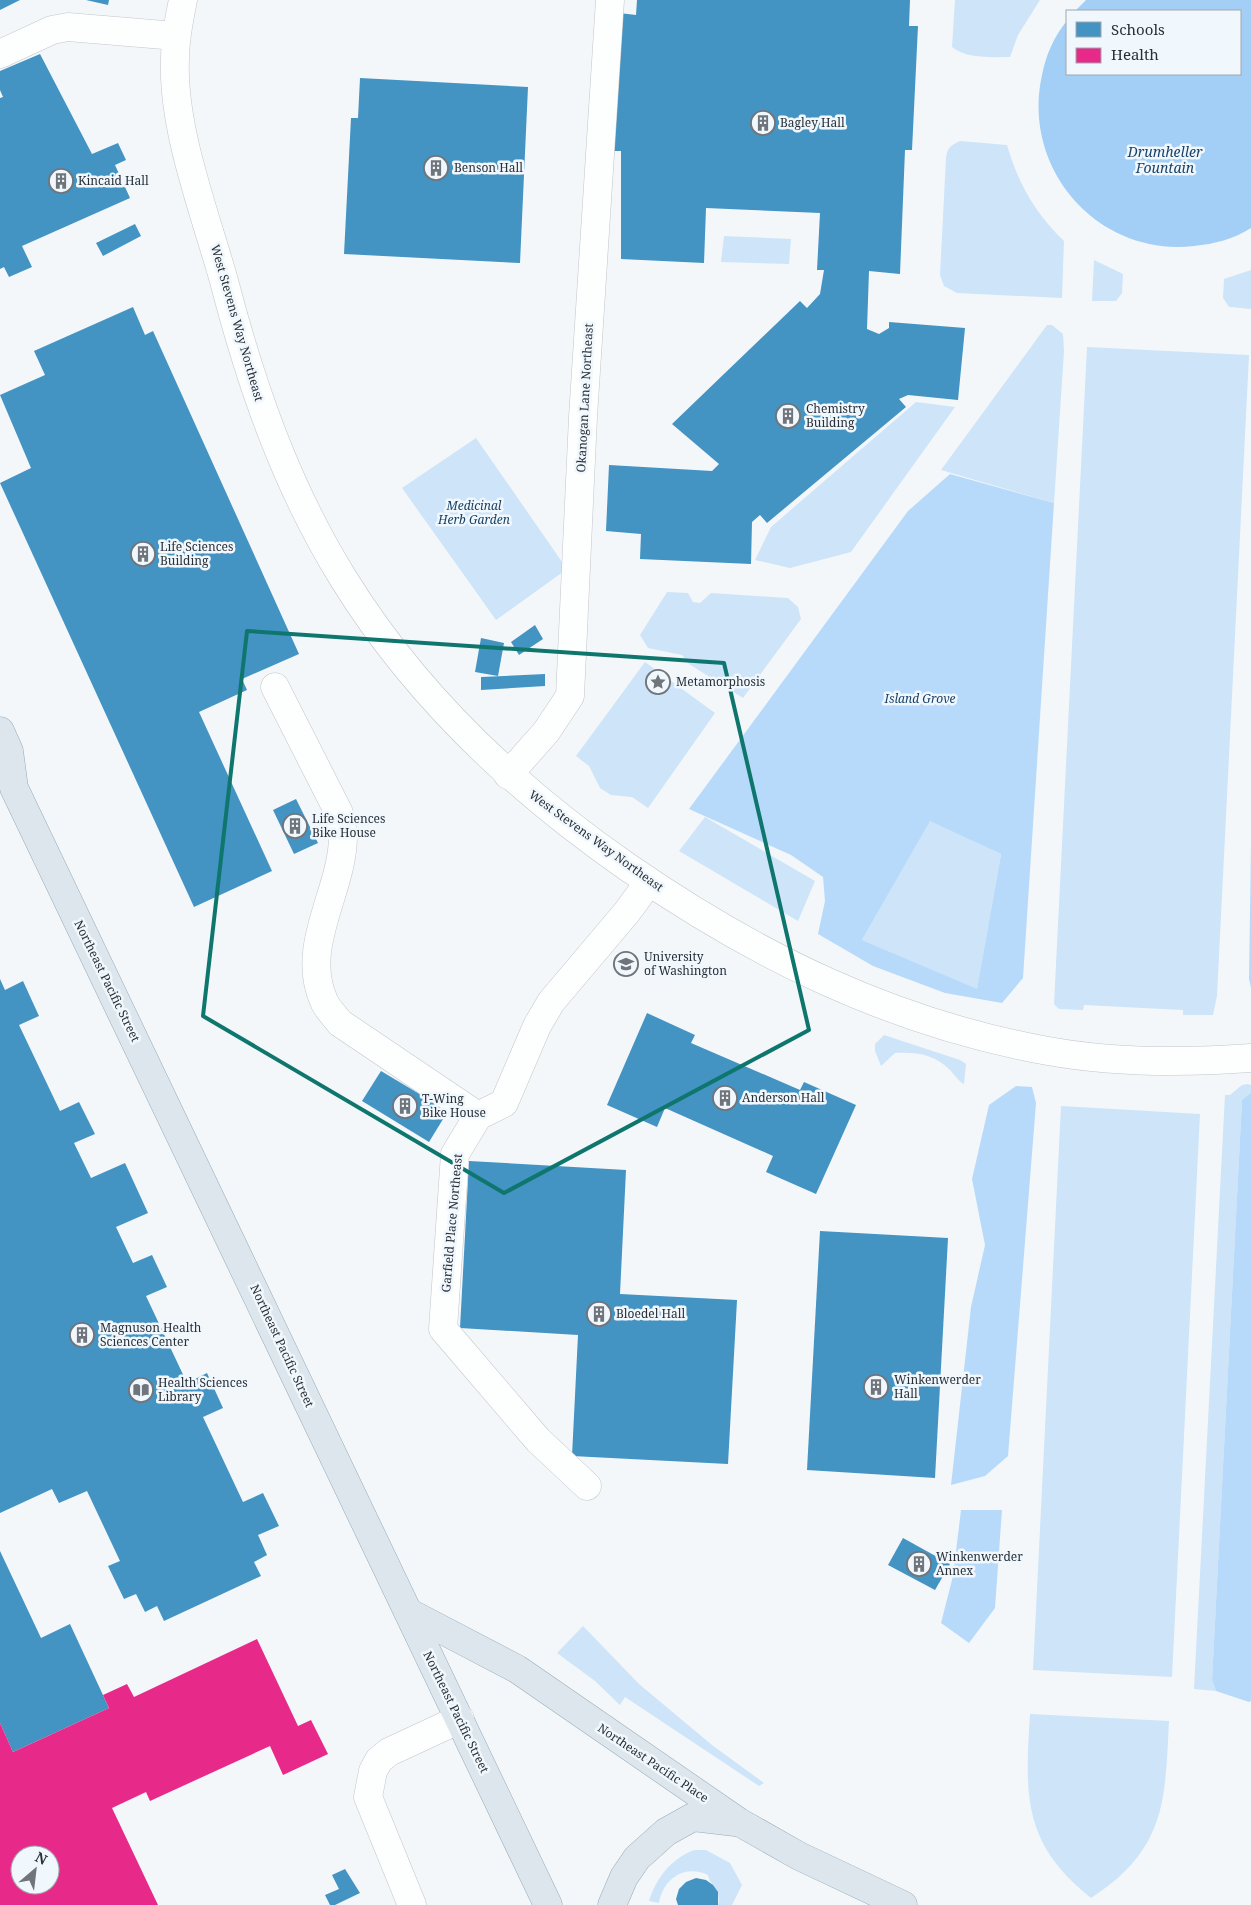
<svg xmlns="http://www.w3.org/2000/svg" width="1251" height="1905" font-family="'Noto Serif',serif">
<rect width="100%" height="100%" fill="#f3f7fa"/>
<g fill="#cee4f9">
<path d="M 955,0 L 1040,0 L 1018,35 L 1010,57 C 992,57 967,59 952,47 Z"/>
<path d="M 960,141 L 1007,145 C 1018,183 1035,213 1064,241 L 1062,298 L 957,293 L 944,286 L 940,275 L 946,158 C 947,148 951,145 960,141 Z"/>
<path d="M 724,236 L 791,239 L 789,264 L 721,262 Z"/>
<path d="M 1094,260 L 1123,274 L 1122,293 L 1116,301 L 1092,301 Z"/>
<path d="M 1251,270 L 1251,309 L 1229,307 L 1223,298 L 1224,279 Z"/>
<path d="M 1047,325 L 1052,325 L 1063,334 L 1064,351 L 1054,503 L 941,470 Z"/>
<path d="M 1087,347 L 1249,355 L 1217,996 L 1213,1015 L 1183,1015 L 1183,1010 L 1084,1005 L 1083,1010 L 1059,1009 L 1054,1004 Z"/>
<path d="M 916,402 L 955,407 L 851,552 L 790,568 L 755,560 L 771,527 Z"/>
<path d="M 476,438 L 567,569 L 496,620 L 402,488 Z"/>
<path d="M 667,592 L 688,593 L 693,602 L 700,603 L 711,593 L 788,598 L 798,607 L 801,619 L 743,698 L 689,664 L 682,655 L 648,648 L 640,635 Z"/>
<path d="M 645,662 L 715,713 L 648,808 L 632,797 L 611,795 L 600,788 L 589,766 L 576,756 Z"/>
<path d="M 705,817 L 815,881 L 798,921 L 679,851 Z"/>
<path d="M 930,820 L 1001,854 L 977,990 L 862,940 Z"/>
<path d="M 884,1035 L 960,1060 L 966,1064 L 964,1084 C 958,1081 955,1075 950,1070 C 934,1054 917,1052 895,1053 L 881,1066 L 875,1051 L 875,1044 Z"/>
<path d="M 1247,1084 L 1251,1085 L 1251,1093 L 1242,1101 L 1212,1680 L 1216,1691 L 1194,1689 L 1225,1095 L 1230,1095 L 1242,1085 Z"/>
<path d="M 1061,1106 L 1200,1114 L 1172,1677 L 1033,1670 Z"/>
<path d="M 583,1626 L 639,1684 L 712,1745 L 764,1783 L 759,1786 L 625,1697 L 620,1705 L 595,1681 L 557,1653 Z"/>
<path d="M 1030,1714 L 1169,1721 C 1165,1802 1166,1849 1091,1898 C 1022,1843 1025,1795 1030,1714 Z"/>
<path d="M 694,1850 L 706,1850 L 730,1863 L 742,1885 L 732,1905 L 718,1905 C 722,1891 710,1886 708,1875 C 684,1864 663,1879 659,1903 L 649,1901 C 656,1878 671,1859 694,1850 Z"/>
</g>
<g fill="#b8dafa" fill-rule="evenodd">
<path d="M 950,474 L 1054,503 L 1023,978 L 1002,1003 L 945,993 L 873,966 L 818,934 L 825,901 L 823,877 L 791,855 L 689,809 L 908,511 ZM 930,821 L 1001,854 L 977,989 L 862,940 Z"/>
<path d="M 1251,845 L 1251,988 L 1249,979 Z"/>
<path d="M 1016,1086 L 1032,1087 L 1036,1103 L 1008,1456 L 985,1476 L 951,1485 L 971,1307 L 985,1245 L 972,1179 L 989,1105 Z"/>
<path d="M 1251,1093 L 1251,1701 L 1249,1702 L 1216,1691 L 1212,1680 L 1242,1100 Z"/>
<path d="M 961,1510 L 1002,1510 L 995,1608 L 969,1643 L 941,1623 L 953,1576 Z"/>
</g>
<path fill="#a3cef5" d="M 1086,0 L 1251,0 L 1251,228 C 1234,239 1214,244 1194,246 C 1098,257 1021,169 1042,75 C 1046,55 1054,36 1067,21 L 1067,74 L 1240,74 L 1240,11 L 1075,11 Z"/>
<g fill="#4393c3">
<path d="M 0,0 L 20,0 L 0,10 Z"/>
<path d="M 86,0 L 109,0 L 108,5 Z"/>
<path d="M 637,0 L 910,0 L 909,26 L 918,26 L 912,150 L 905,150 L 900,274 L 869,271 L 867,329 L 879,334 L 889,328 L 889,322 L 965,328 L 958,400 L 908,395 L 899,399 L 906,407 L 767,523 L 760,515 L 752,522 L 751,564 L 640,559 L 641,534 L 606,531 L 609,465 L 712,471 L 719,464 L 672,424 L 800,301 L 807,308 L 820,294 L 824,270 L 817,270 L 820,213 L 706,208 L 704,263 L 621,259 L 621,151 L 613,151 L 619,13 L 636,15 Z"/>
<path d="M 40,54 L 92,154 L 118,143 L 126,160 L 115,165 L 130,198 L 22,246 L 32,267 L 9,277 L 4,267 L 0,269 L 0,98 L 3,97 L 0,90 L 0,71 Z"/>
<path d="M 360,78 L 528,87 L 520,263 L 344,254 L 351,118 L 358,118 Z"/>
<path d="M 135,224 L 141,236 L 103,256 L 96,243 Z"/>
<path d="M 133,307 L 145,335 L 153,331 L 299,654 L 242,679 L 247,690 L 199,712 L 272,871 L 194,907 L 0,483 L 31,468 L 0,395 L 45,375 L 34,351 Z"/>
<path d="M 535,625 L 543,639 L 519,655 L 511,642 Z"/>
<path d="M 481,638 L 504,643 L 498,676 L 475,672 Z"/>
<path d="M 545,674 L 545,686 L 481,690 L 481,677 Z"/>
<path d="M 296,799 L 318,843 L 294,854 L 273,810 Z"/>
<path d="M 0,979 L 5,990 L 23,981 L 39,1016 L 19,1025 L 60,1111 L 79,1102 L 95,1134 L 74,1143 L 91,1178 L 125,1163 L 148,1213 L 116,1227 L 133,1263 L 152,1255 L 167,1287 L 146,1296 L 187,1383 L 207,1373 L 223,1408 L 203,1417 L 243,1502 L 263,1493 L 279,1526 L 258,1535 L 267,1555 L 254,1562 L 261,1576 L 164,1621 L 157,1606 L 145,1612 L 136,1594 L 124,1599 L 108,1566 L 120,1561 L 87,1491 L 59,1503 L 52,1489 L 0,1513 Z"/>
<path d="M 647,1013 L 695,1035 L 691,1043 L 800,1090 L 804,1082 L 856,1105 L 816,1194 L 766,1172 L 773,1156 L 665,1108 L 657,1127 L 607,1105 Z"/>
<path d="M 381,1071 L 448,1111 L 429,1142 L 362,1101 Z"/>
<path d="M 469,1161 L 626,1170 L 620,1294 L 737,1300 L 728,1464 L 572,1456 L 578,1335 L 460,1328 Z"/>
<path d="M 820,1231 L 948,1238 L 935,1478 L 807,1470 Z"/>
<path d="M 903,1538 L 950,1564 L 935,1590 L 888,1565 Z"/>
<path d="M 0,1551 L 41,1638 L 70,1624 L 109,1708 L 13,1752 L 0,1723 Z"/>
<path d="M 345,1869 L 360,1893 L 335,1905 L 330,1905 L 325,1895 L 339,1889 L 332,1875 Z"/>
<path d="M 696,1878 L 706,1880 L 713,1885 L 718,1892 L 718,1905 L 678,1905 L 676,1899 L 679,1889 L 686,1882 Z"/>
</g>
<path fill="#e7298a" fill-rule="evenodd" d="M 257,1639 L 298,1726 L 311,1720 L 328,1754 L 283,1775 L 270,1746 L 150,1801 L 146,1792 L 112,1808 L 158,1905 L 0,1905 L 0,1723 L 13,1752 L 109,1708 L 103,1695 L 127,1684 L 134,1697 ZM 20,1855 L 50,1855 L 50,1885 L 20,1885 Z"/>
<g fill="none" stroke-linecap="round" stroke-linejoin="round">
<defs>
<g id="minor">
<path d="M 183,0 C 179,19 175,39 175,59 C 172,129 205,213 224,281 C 251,385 286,486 343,578 C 415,695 514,788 626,866 C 756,956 892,1023 1048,1051 C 1115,1063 1184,1063 1251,1058"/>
<path d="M 0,54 L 52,30 L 68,27 L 176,36"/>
<path d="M 275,687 L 339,813 C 340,821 343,829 343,836 C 343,891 299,946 324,1001 C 327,1009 335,1016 340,1023 L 478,1116"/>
<path d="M 508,775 L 546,732 L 570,696 L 583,417 L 610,0"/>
<path d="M 587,1486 L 538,1440 L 443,1329 L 455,1154 L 478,1116 L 504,1103 L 537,1026 L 551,1002 L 627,912 L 649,882"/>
<path d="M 412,1905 L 368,1797 L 373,1771 L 379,1760 L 389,1752 L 460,1719"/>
</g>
<g id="major">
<path d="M 0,731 L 9,751 L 14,788 L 548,1905"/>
<path d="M 408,1612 L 517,1669 L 739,1822 L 799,1856 L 903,1905"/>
<path d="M 612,1905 L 624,1877 L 637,1858 L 666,1832 L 693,1817 L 735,1822"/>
</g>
</defs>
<use href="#minor" stroke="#c2c6ca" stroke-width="29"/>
<use href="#major" stroke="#98abb8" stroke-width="29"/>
<use href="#minor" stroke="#fdfefe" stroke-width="28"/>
<use href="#major" stroke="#dde6ed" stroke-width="28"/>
</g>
<path fill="none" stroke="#0f766e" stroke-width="4" stroke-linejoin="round" d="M 247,631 L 724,663 L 809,1030 L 504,1193 L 203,1016 Z"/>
<defs>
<symbol id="building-ring" viewBox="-11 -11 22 22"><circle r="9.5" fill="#f0f7fd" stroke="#70757b" stroke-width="1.5"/><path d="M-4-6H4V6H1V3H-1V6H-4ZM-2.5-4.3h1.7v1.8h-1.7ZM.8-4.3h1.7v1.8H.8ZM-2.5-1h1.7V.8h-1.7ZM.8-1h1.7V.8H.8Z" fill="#70757b"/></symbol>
<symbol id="sight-ring" viewBox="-11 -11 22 22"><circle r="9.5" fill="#f0f7fd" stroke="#70757b" stroke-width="1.5"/><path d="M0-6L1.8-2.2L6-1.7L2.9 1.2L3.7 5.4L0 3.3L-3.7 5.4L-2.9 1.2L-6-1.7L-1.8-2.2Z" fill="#70757b"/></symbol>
<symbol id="university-ring" viewBox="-11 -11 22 22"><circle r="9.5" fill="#f0f7fd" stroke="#70757b" stroke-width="1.5"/><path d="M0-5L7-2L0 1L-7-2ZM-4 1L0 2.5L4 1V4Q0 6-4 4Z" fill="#70757b"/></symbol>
<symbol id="library-ring" viewBox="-11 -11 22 22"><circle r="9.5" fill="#f0f7fd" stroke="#70757b" stroke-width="1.5"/><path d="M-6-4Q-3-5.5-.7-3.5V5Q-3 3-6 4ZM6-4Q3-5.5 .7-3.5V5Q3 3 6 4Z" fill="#70757b"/></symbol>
</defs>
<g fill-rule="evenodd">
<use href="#building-ring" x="749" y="109" width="28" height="28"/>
<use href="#building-ring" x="422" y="154" width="28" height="28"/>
<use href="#building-ring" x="47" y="167" width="28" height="28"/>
<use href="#building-ring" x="774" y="402" width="28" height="28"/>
<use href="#building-ring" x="129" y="540" width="28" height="28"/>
<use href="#sight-ring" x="644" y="668" width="28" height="28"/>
<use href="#building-ring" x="281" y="812" width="28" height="28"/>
<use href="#university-ring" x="612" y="950" width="28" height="28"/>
<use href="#building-ring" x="711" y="1084" width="28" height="28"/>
<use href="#building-ring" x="391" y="1092" width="28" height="28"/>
<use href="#building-ring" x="585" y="1300" width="28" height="28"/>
<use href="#building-ring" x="68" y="1321" width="28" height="28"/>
<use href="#building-ring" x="862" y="1373" width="28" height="28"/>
<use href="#library-ring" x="127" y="1376" width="28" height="28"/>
<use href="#building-ring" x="905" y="1550" width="28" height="28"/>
</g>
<g text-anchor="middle" stroke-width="5" stroke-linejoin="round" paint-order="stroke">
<g font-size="12" fill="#292f36" stroke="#f0f7fd" text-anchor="start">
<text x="780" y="127">Bagley Hall</text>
<text x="454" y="172">Benson Hall</text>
<text x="78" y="185">Kincaid Hall</text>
<text x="806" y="413">Chemistry<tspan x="806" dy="14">Building</tspan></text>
<text x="160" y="551">Life Sciences<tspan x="160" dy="14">Building</tspan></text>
<text x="676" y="686">Metamorphosis</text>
<text x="312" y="823">Life Sciences<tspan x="312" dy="14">Bike House</tspan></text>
<text x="644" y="961">University<tspan x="644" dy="14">of Washington</tspan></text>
<text x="742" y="1102">Anderson Hall</text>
<text x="422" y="1103">T-Wing<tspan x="422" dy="14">Bike House</tspan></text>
<text x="616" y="1318">Bloedel Hall</text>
<text x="100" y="1332">Magnuson Health<tspan x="100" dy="14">Sciences Center</tspan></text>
<text x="894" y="1384">Winkenwerder<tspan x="894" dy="14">Hall</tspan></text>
<text x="158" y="1387">Health Sciences<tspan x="158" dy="14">Library</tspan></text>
<text x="936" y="1561">Winkenwerder<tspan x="936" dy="14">Annex</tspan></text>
</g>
<g font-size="12" fill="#292f36" stroke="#f0f7fd">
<text transform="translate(237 323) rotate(74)" y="4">West Stevens Way Northeast</text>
<text transform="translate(585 398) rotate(-87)" y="4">Okanogan Lane Northeast</text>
<text transform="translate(596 841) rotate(36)" y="4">West Stevens Way Northeast</text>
<text transform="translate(107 981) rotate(64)" y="4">Northeast Pacific Street</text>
<text transform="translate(452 1223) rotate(-85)" y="4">Garfield Place Northeast</text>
<text transform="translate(282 1346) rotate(65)" y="4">Northeast Pacific Street</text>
<text transform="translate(456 1712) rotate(64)" y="4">Northeast Pacific Street</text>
<text transform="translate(653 1763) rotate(34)" y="4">Northeast Pacific Place</text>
</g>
<g font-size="12" font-style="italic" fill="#174166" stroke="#f0f7fd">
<text x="474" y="510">Medicinal<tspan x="474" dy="14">Herb Garden</tspan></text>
<text x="920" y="703">Island Grove</text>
</g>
<g font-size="14" font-style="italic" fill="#184267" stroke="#f0f7fd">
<text x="1165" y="157">Drumheller<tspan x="1165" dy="16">Fountain</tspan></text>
</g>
</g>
<rect x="1066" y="10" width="175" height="65" fill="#f0f7fd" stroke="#a0a7ad"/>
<rect x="1076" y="22" width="25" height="15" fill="#4393c3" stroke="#a0a7ad"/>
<text x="1111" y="35" font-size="15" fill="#292f36">Schools</text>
<rect x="1076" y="48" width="25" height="15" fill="#e7298a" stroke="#a0a7ad"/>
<text x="1111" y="60" font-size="15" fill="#292f36">Health</text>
<g transform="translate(35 1870) rotate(28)"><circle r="24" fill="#f0f7fd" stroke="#a0a7ad"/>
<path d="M0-4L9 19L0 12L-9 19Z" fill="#70757b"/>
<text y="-8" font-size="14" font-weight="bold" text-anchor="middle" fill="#292f36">N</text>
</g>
</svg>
